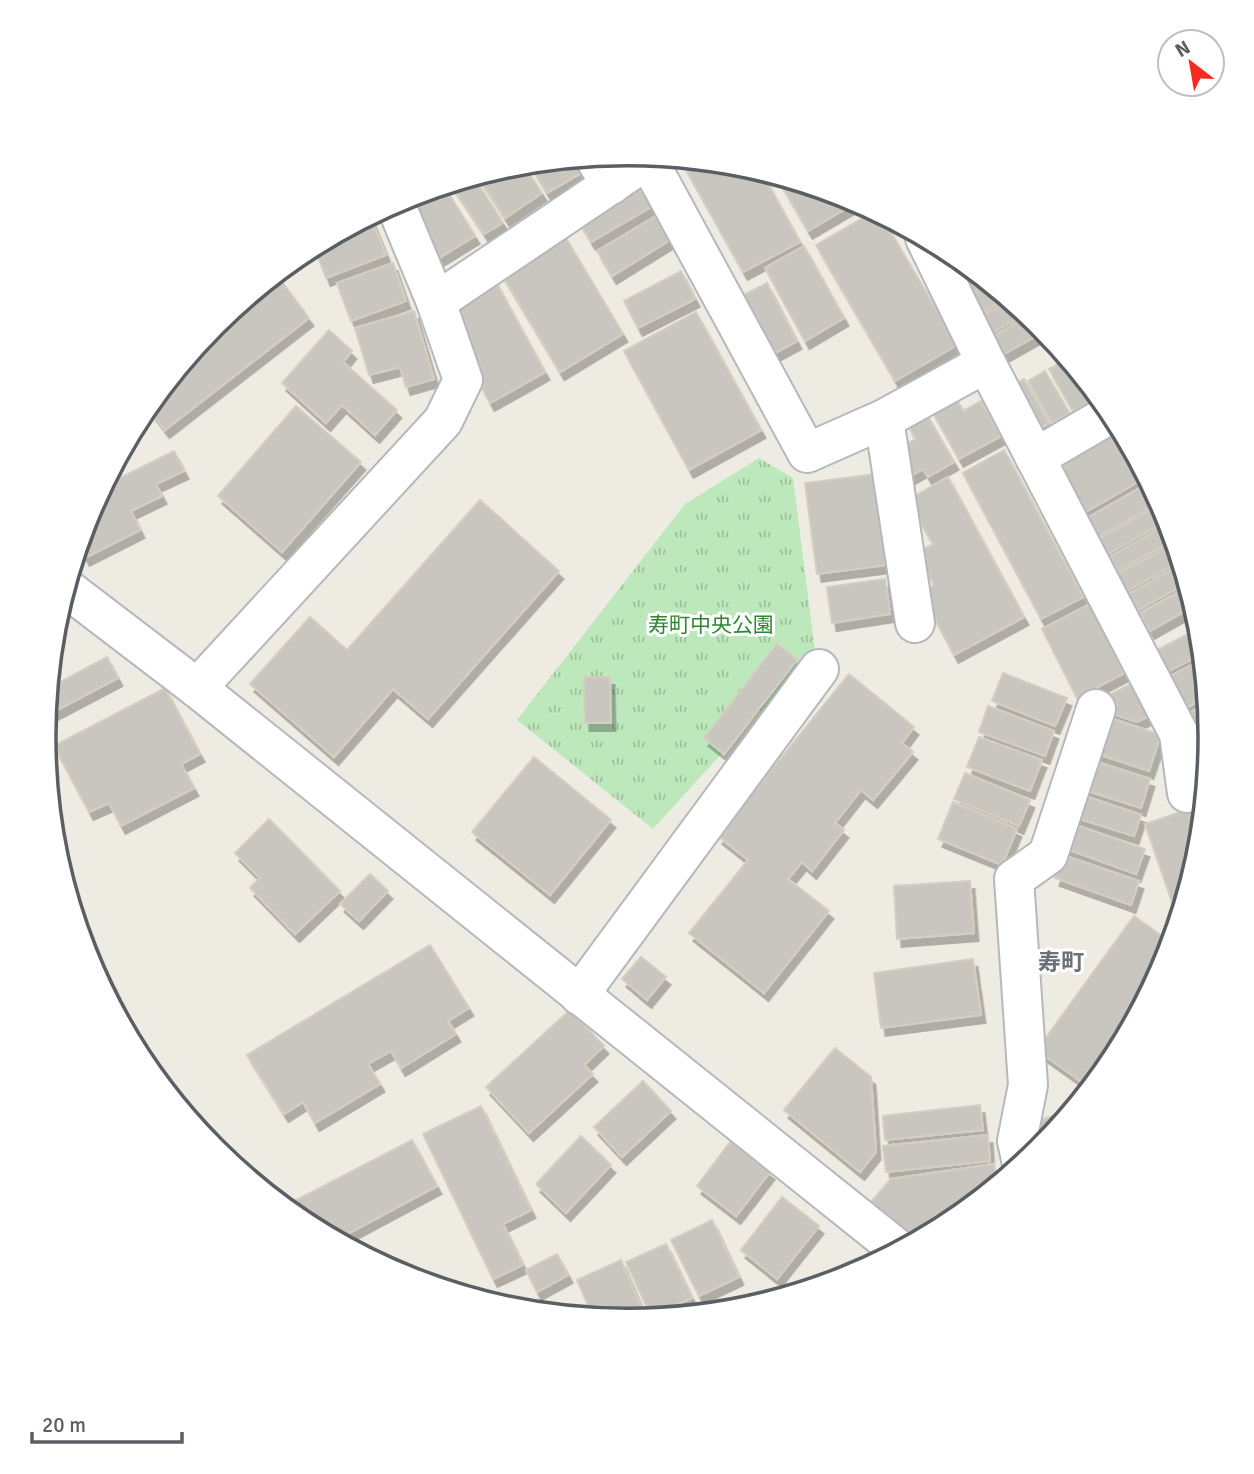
<svg xmlns="http://www.w3.org/2000/svg" width="1254" height="1474" font-family="Signika,'Noto Sans JP',sans-serif">
<defs>
<pattern id="grass-tufts" width="24" height="20" patternUnits="userSpaceOnUse" patternTransform="scale(1.75)"><rect width="24" height="20" fill="#bde8bc"/><path d="M3 7l-1-3M5 7V3M7 7l1-3M15 17l-1-3M17 17v-4M19 17l1-3" fill="none" stroke="#9dbf9c"/></pattern>
<filter id="shadow"><feDropShadow dx="4.5" dy="8" stdDeviation="0" flood-color="#0004"/></filter>
</defs>
<rect width="100%" height="100%" fill="#eeebe2"/>
<path fill="url(#grass-tufts)" d="M 759,458 L 793,478 L 815,651 L 653,829 L 517,720 L 685,504 Z"/>
<g fill="#c9c6bf" stroke="#d4cdc0" stroke-width="2" filter="url(#shadow)">
<path d="M 576,159 L 583,172 L 547,193 L 529,163 Z"/>
<path d="M 680,159 L 741,165 L 761,171 L 800,242 L 743,272 Z"/>
<path d="M 523,164 L 542,193 L 505,218 L 478,176 Z"/>
<path d="M 776,176 L 851,198 L 857,202 L 808,231 Z"/>
<path d="M 474,177 L 503,223 L 484,234 L 451,184 Z"/>
<path d="M 636,182 L 651,207 L 591,242 L 577,218 Z"/>
<path d="M 444,186 L 475,236 L 439,258 L 406,202 L 422,193 Z"/>
<path d="M 875,211 L 880,214 L 957,345 L 895,381 L 816,245 Z"/>
<path d="M 370,216 L 386,255 L 326,278 L 314,246 Z"/>
<path d="M 656,216 L 670,240 L 612,276 L 597,251 Z"/>
<path d="M 564,235 L 623,334 L 560,372 L 501,273 Z"/>
<path d="M 804,246 L 844,318 L 805,341 L 765,268 Z"/>
<path d="M 957,257 L 971,269 L 961,274 L 953,259 Z"/>
<path d="M 393,263 L 406,301 L 351,321 L 337,283 Z"/>
<path d="M 681,271 L 695,299 L 638,328 L 624,301 Z"/>
<path d="M 974,271 L 989,283 L 971,293 L 962,278 Z"/>
<path d="M 276,274 L 309,318 L 165,430 L 147,406 L 215,324 Z"/>
<path d="M 493,277 L 545,372 L 490,403 L 458,344 L 470,337 L 450,301 Z"/>
<path d="M 767,283 L 797,341 L 768,357 L 736,299 Z"/>
<path d="M 991,285 L 1007,298 L 983,312 L 974,295 Z"/>
<path d="M 1010,301 L 1026,314 L 993,332 L 984,315 Z"/>
<path d="M 414,311 L 434,379 L 406,387 L 400,367 L 369,375 L 355,328 Z"/>
<path d="M 696,312 L 761,430 L 689,470 L 624,351 Z"/>
<path d="M 1029,316 L 1045,331 L 1004,354 L 993,336 Z"/>
<path d="M 329,330 L 352,351 L 343,362 L 397,410 L 375,435 L 342,405 L 326,423 L 282,383 Z"/>
<path d="M 1068,359 L 1091,401 L 1073,411 L 1049,369 Z"/>
<path d="M 1045,371 L 1069,413 L 1052,423 L 1028,381 Z"/>
<path d="M 1024,379 L 1049,423 L 1032,432 L 1007,388 Z"/>
<path d="M 956,398 L 963,411 L 981,401 L 1001,436 L 959,459 L 932,411 Z"/>
<path d="M 296,406 L 361,462 L 282,552 L 218,496 Z"/>
<path d="M 927,415 L 954,462 L 928,477 L 923,469 L 911,476 L 896,450 L 916,439 L 908,426 Z"/>
<path d="M 1119,427 L 1146,477 L 1084,513 L 1063,477 L 1066,458 Z"/>
<path d="M 1004,450 L 1083,597 L 1041,619 L 963,473 Z"/>
<path d="M 174,451 L 184,471 L 156,484 L 162,496 L 131,511 L 140,530 L 85,558 L 79,545 L 88,513 L 102,487 Z"/>
<path d="M 875,474 L 887,565 L 817,574 L 805,483 Z"/>
<path d="M 948,477 L 1024,617 L 954,655 L 921,593 L 934,585 L 917,553 L 933,544 L 908,500 Z"/>
<path d="M 1145,485 L 1156,504 L 1098,537 L 1087,518 Z"/>
<path d="M 480,500 L 559,571 L 428,719 L 393,689 L 334,757 L 250,684 L 310,617 L 347,650 Z"/>
<path d="M 1158,506 L 1167,521 L 1108,554 L 1099,539 Z"/>
<path d="M 1168,524 L 1174,540 L 1117,571 L 1110,557 Z"/>
<path d="M 1175,543 L 1180,562 L 1127,591 L 1118,574 Z"/>
<path d="M 1181,565 L 1187,583 L 1138,610 L 1129,594 Z"/>
<path d="M 885,579 L 890,614 L 832,623 L 827,587 Z"/>
<path d="M 1188,587 L 1194,606 L 1150,631 L 1140,613 Z"/>
<path d="M 1090,604 L 1124,673 L 1077,698 L 1042,629 Z"/>
<path d="M 1200,628 L 1202,654 L 1161,675 L 1149,654 Z"/>
<path d="M 777,644 L 797,660 L 724,754 L 704,738 Z"/>
<path d="M 107,657 L 118,678 L 46,716 L 49,688 Z"/>
<path d="M 1203,659 L 1206,698 L 1182,710 L 1165,679 Z"/>
<path d="M 1003,673 L 1067,698 L 1055,726 L 992,701 Z"/>
<path d="M 849,674 L 914,727 L 902,743 L 913,752 L 873,800 L 861,790 L 835,823 L 844,830 L 812,871 L 802,862 L 788,879 L 829,911 L 764,993 L 689,933 L 748,860 L 718,836 Z"/>
<path d="M 584,677 L 610,677 L 611,723 L 585,723 Z"/>
<path d="M 1137,681 L 1153,714 L 1137,722 L 1107,712 L 1101,699 Z"/>
<path d="M 165,688 L 200,754 L 181,764 L 194,788 L 121,826 L 109,803 L 89,812 L 54,746 Z"/>
<path d="M 1207,704 L 1209,728 L 1195,735 L 1185,715 Z"/>
<path d="M 988,706 L 1054,731 L 1045,756 L 979,732 Z"/>
<path d="M 1107,717 L 1161,735 L 1149,771 L 1095,753 Z"/>
<path d="M 1210,733 L 1210,737 L 1208,759 L 1198,739 Z"/>
<path d="M 979,737 L 1042,760 L 1030,791 L 967,767 Z"/>
<path d="M 534,757 L 611,820 L 550,895 L 472,832 Z"/>
<path d="M 1091,760 L 1150,779 L 1141,808 L 1082,789 Z"/>
<path d="M 965,773 L 1030,800 L 1019,826 L 954,799 Z"/>
<path d="M 1082,795 L 1141,815 L 1134,836 L 1074,817 Z"/>
<path d="M 953,802 L 1017,829 L 1002,865 L 938,839 Z"/>
<path d="M 1204,804 L 1199,851 L 1178,919 L 1145,824 Z"/>
<path d="M 269,819 L 340,891 L 295,934 L 250,888 L 260,878 L 235,853 Z"/>
<path d="M 1073,824 L 1145,849 L 1136,874 L 1064,848 Z"/>
<path d="M 1063,855 L 1139,881 L 1131,905 L 1055,878 Z"/>
<path d="M 370,874 L 388,891 L 359,921 L 340,904 Z"/>
<path d="M 970,881 L 974,933 L 897,939 L 894,886 Z"/>
<path d="M 1134,916 L 1171,943 L 1166,961 L 1112,1061 L 1090,1088 L 1037,1050 Z"/>
<path d="M 430,945 L 469,1008 L 448,1021 L 456,1034 L 401,1068 L 391,1051 L 368,1064 L 380,1084 L 315,1123 L 303,1102 L 284,1114 L 247,1055 Z"/>
<path d="M 641,957 L 666,977 L 647,1000 L 622,979 Z"/>
<path d="M 973,959 L 981,1015 L 881,1028 L 874,973 Z"/>
<path d="M 570,1010 L 604,1046 L 584,1065 L 593,1074 L 529,1133 L 486,1087 Z"/>
<path d="M 835,1048 L 871,1077 L 876,1152 L 860,1172 L 784,1110 Z"/>
<path d="M 643,1081 L 671,1111 L 622,1157 L 594,1127 Z"/>
<path d="M 980,1105 L 983,1130 L 885,1140 L 883,1116 Z"/>
<path d="M 481,1106 L 531,1210 L 503,1224 L 523,1265 L 493,1279 L 423,1134 Z"/>
<path d="M 1072,1110 L 1040,1149 L 1031,1123 Z"/>
<path d="M 988,1135 L 990,1161 L 886,1172 L 883,1146 Z"/>
<path d="M 581,1136 L 611,1165 L 566,1213 L 536,1184 Z"/>
<path d="M 412,1140 L 437,1186 L 336,1240 L 303,1222 L 286,1208 L 285,1206 Z"/>
<path d="M 731,1141 L 770,1172 L 736,1216 L 697,1186 Z"/>
<path d="M 994,1164 L 997,1184 L 951,1222 L 917,1240 L 871,1202 L 891,1179 Z"/>
<path d="M 782,1197 L 819,1226 L 777,1279 L 741,1250 Z"/>
<path d="M 712,1220 L 739,1277 L 699,1296 L 671,1240 Z"/>
<path d="M 666,1244 L 692,1298 L 651,1316 L 626,1262 Z"/>
<path d="M 557,1254 L 568,1275 L 537,1292 L 526,1270 Z"/>
<path d="M 865,1255 L 870,1265 L 850,1276 L 743,1308 Z"/>
<path d="M 621,1260 L 645,1316 L 627,1320 L 593,1317 L 577,1280 Z"/>
</g>
<g fill="none" stroke-linecap="round" stroke-linejoin="round">
<defs>
<g id="minor">
<path d="M 594,157 L 611,185"/>
<path d="M 648,160 L 807,453 L 884,419 L 986,363"/>
<path d="M 925,238 L 986,363 L 1179,734 L 1187,793 L 1205,788"/>
<path d="M 436,302 L 653,156"/>
<path d="M 884,419 L 915,623"/>
<path d="M 1035,458 L 1112,413"/>
<path d="M 66,588 L 197,688 L 899,1250"/>
<path d="M 197,688 L 443,421 L 463,380 L 436,302 L 395,203"/>
<path d="M 579,995 L 819,669"/>
<path d="M 1022,1164 L 1017,1141 L 1028,1085 L 1014,879 L 1048,855 L 1096,709"/>
</g>
</defs>
<use href="#minor" stroke="#b5b9bd" stroke-width="42"/>
<use href="#minor" stroke="#fff" stroke-width="38"/>
</g>
<g text-anchor="middle" stroke-width="6" stroke-linejoin="round" paint-order="stroke">
<g font-size="21" fill="#2e8730" stroke="#fff">
<text x="711" y="632">寿町中央公園</text>
</g>
<g font-size="23" font-weight="bold" fill="#6b7176" stroke="#fff">
<text x="1061" y="970">寿町</text>
</g>
</g>
<path d="M0 0H1254V1474H0ZM56 737a571 571 0 1 1 1142 0a571 571 0 1 1-1142 0Z" fill="#fff" fill-rule="evenodd"/>
<path fill="none" stroke="#5a5f64" stroke-width="3.5" d="M56 737a571 571 0 1 1 1142 0a571 571 0 1 1-1142 0Z"/>
<g transform="translate(1191 63) rotate(329)"><circle r="33" fill="#ffffff" stroke="#bdbfc1" stroke-width="2"/>
<path d="M0-5L12 26L0 18L-12 26Z" fill="#f62b20"/>
<text y="-10" font-size="19" font-weight="bold" text-anchor="middle" fill="#5a5f64">N</text>
</g>
<path d="M32 1432v10h150v-10" fill="none" stroke="#5a5f64" stroke-width="3.5"/>
<text x="42" y="1432" font-size="21" fill="#5a5f64" stroke="#ffffff" stroke-width="5" paint-order="stroke">20 m</text>
</svg>
